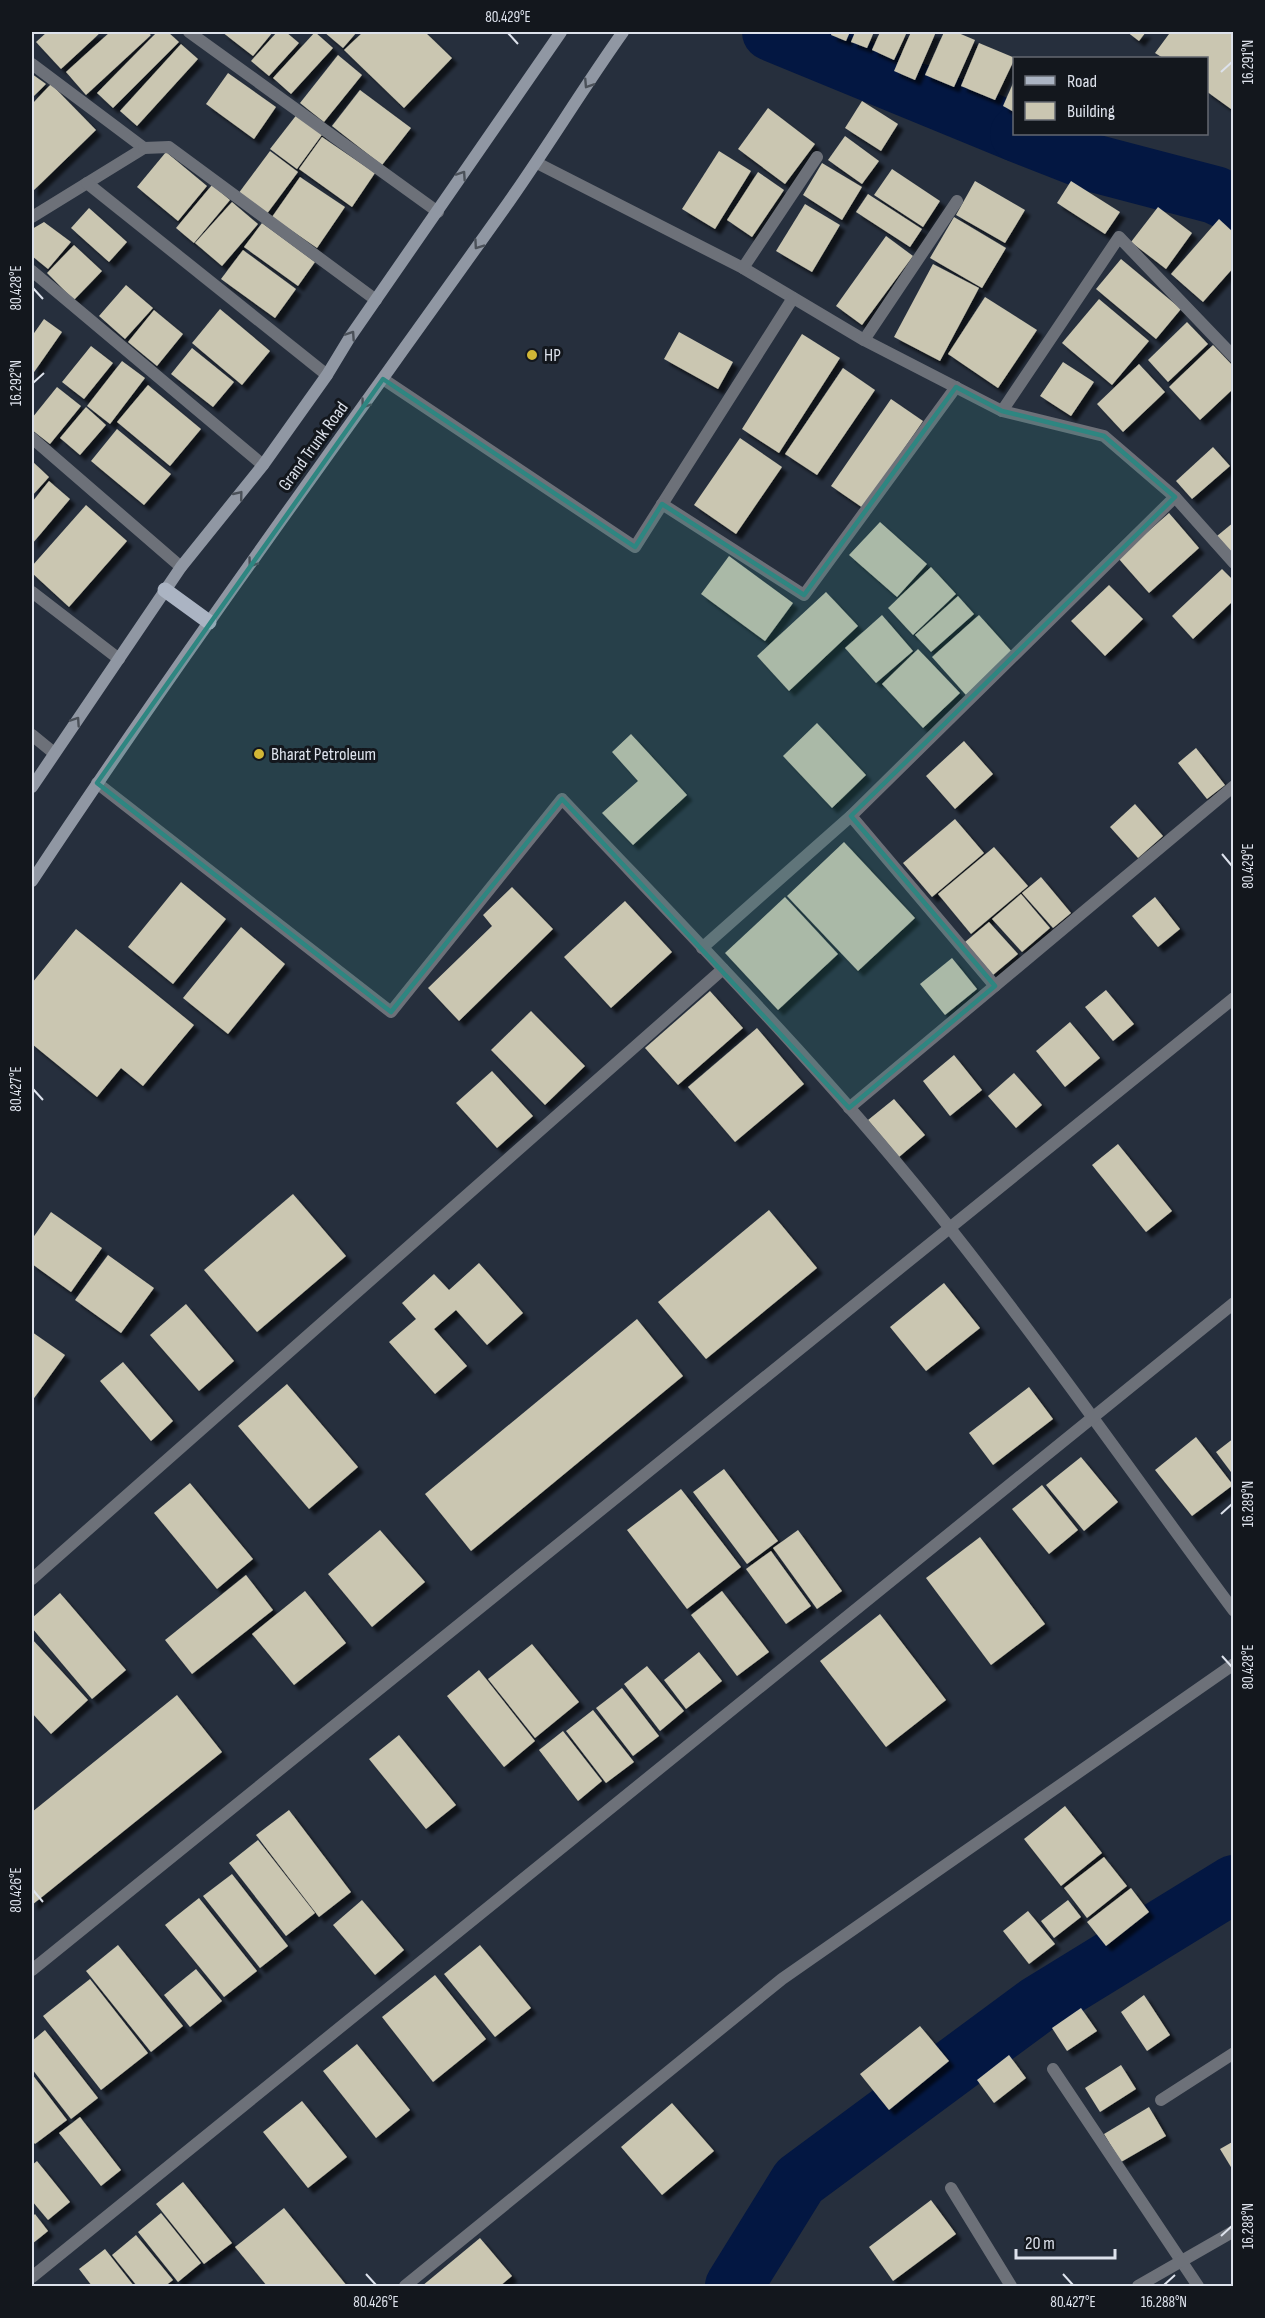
<svg xmlns="http://www.w3.org/2000/svg" width="1265" height="2318" font-family="'Sofia Sans Condensed',sans-serif">
<defs>
<filter id="shadow"><feDropShadow dx="5.5" dy="5.5" stdDeviation="1.5" flood-color="#0009"/></filter>
</defs>
<rect width="100%" height="100%" fill="#262f3d"/>
<g fill="none" stroke-linecap="round" stroke-linejoin="round">
<g stroke="#031742" stroke-width="58">
<path d="M 771,32 L 1014,132"/>
<path d="M 1019,134 L 1093,163 L 1215,195 L 1234,204"/>
<path d="M 734,2286 L 799,2181 L 1037,2005 L 1234,1884"/>
</g>
</g>
<g fill="#cac6b1" filter="url(#shadow)">
<path d="M 47,32 L 101,32 L 61,69 L 36,42 Z"/>
<path d="M 110,32 L 147,32 L 151,35 L 86,95 L 66,72 Z"/>
<path d="M 157,32 L 168,32 L 179,42 L 113,108 L 97,93 Z"/>
<path d="M 222,32 L 273,32 L 253,56 Z"/>
<path d="M 277,32 L 286,32 L 299,43 L 269,76 L 251,61 Z"/>
<path d="M 315,32 L 333,48 L 291,94 L 273,78 Z"/>
<path d="M 324,32 L 357,32 L 343,48 Z"/>
<path d="M 363,32 L 425,32 L 452,58 L 404,108 L 344,50 Z"/>
<path d="M 832,32 L 850,32 L 846,41 L 831,35 Z"/>
<path d="M 855,32 L 874,32 L 867,48 L 851,42 Z"/>
<path d="M 880,32 L 907,32 L 894,60 L 872,50 Z"/>
<path d="M 911,32 L 936,32 L 915,80 L 894,71 Z"/>
<path d="M 944,32 L 956,32 L 975,40 L 954,87 L 925,75 Z"/>
<path d="M 1127,32 L 1146,32 L 1139,41 Z"/>
<path d="M 1165,32 L 1234,32 L 1234,105 L 1231,109 L 1206,91 L 1206,58 L 1163,58 L 1155,53 L 1169,34 Z"/>
<path d="M 979,43 L 1015,58 L 995,100 L 961,86 Z"/>
<path d="M 181,44 L 198,59 L 137,126 L 120,111 Z"/>
<path d="M 338,55 L 362,75 L 324,122 L 300,103 Z"/>
<path d="M 228,73 L 276,107 L 254,139 L 206,104 Z"/>
<path d="M 32,74 L 46,84 L 32,98 Z"/>
<path d="M 1014,81 L 1014,112 L 1003,106 Z"/>
<path d="M 51,84 L 96,130 L 32,192 L 32,104 Z"/>
<path d="M 360,90 L 411,128 L 382,165 L 332,126 Z"/>
<path d="M 862,101 L 898,124 L 881,151 L 845,128 Z"/>
<path d="M 768,108 L 815,144 L 785,184 L 738,149 Z"/>
<path d="M 298,113 L 324,132 L 297,169 L 270,149 Z"/>
<path d="M 845,136 L 879,161 L 862,184 L 828,160 Z"/>
<path d="M 322,137 L 375,173 L 352,207 L 299,169 Z"/>
<path d="M 270,151 L 298,172 L 266,215 L 238,194 Z"/>
<path d="M 719,151 L 751,171 L 715,229 L 682,209 Z"/>
<path d="M 166,152 L 207,186 L 178,221 L 137,187 Z"/>
<path d="M 822,163 L 862,187 L 842,220 L 803,195 Z"/>
<path d="M 892,169 L 940,201 L 923,227 L 874,195 Z"/>
<path d="M 758,172 L 784,190 L 752,237 L 727,220 Z"/>
<path d="M 300,177 L 345,207 L 317,248 L 272,217 Z"/>
<path d="M 975,181 L 1025,210 L 1005,243 L 956,215 Z"/>
<path d="M 1071,181 L 1120,212 L 1105,234 L 1057,203 Z"/>
<path d="M 212,185 L 230,200 L 194,243 L 176,228 Z"/>
<path d="M 868,194 L 922,229 L 910,247 L 856,212 Z"/>
<path d="M 232,202 L 258,224 L 222,266 L 195,243 Z"/>
<path d="M 805,204 L 840,225 L 812,272 L 776,251 Z"/>
<path d="M 1158,207 L 1192,233 L 1166,269 L 1131,242 Z"/>
<path d="M 89,208 L 127,242 L 109,262 L 71,228 Z"/>
<path d="M 954,217 L 1006,248 L 982,288 L 930,258 Z"/>
<path d="M 1219,219 L 1234,233 L 1234,267 L 1203,302 L 1171,274 Z"/>
<path d="M 44,222 L 71,242 L 48,269 L 32,256 L 32,229 Z"/>
<path d="M 262,223 L 315,262 L 298,286 L 244,247 Z"/>
<path d="M 886,236 L 913,256 L 862,325 L 836,306 Z"/>
<path d="M 74,245 L 102,271 L 74,300 L 47,273 Z"/>
<path d="M 243,250 L 296,289 L 275,318 L 221,279 Z"/>
<path d="M 1121,259 L 1181,309 L 1156,339 L 1096,289 Z"/>
<path d="M 933,264 L 979,288 L 940,361 L 894,337 Z"/>
<path d="M 126,285 L 153,308 L 125,339 L 99,316 Z"/>
<path d="M 985,297 L 1037,330 L 998,388 L 948,354 Z"/>
<path d="M 1099,299 L 1149,341 L 1112,385 L 1062,343 Z"/>
<path d="M 220,309 L 270,351 L 242,385 L 192,343 Z"/>
<path d="M 154,310 L 183,334 L 157,366 L 128,342 Z"/>
<path d="M 44,319 L 62,332 L 32,375 L 32,336 Z"/>
<path d="M 1187,322 L 1208,344 L 1168,382 L 1148,360 Z"/>
<path d="M 679,332 L 733,362 L 718,389 L 664,359 Z"/>
<path d="M 802,334 L 840,358 L 779,453 L 742,429 Z"/>
<path d="M 1213,345 L 1234,367 L 1234,388 L 1200,420 L 1169,387 Z"/>
<path d="M 91,346 L 113,363 L 84,399 L 62,382 Z"/>
<path d="M 192,348 L 234,382 L 213,407 L 171,374 Z"/>
<path d="M 122,361 L 145,378 L 110,424 L 87,406 Z"/>
<path d="M 1063,362 L 1094,382 L 1071,416 L 1040,396 Z"/>
<path d="M 1139,364 L 1165,392 L 1123,432 L 1097,404 Z"/>
<path d="M 843,368 L 875,390 L 817,475 L 785,454 Z"/>
<path d="M 148,385 L 201,429 L 170,466 L 117,422 Z"/>
<path d="M 57,387 L 81,406 L 50,444 L 32,430 L 32,418 Z"/>
<path d="M 891,399 L 923,421 L 863,508 L 831,486 Z"/>
<path d="M 86,407 L 106,425 L 80,455 L 60,438 Z"/>
<path d="M 117,429 L 171,474 L 144,505 L 91,461 Z"/>
<path d="M 740,438 L 782,467 L 736,534 L 694,505 Z"/>
<path d="M 1213,447 L 1230,466 L 1192,499 L 1176,481 Z"/>
<path d="M 32,461 L 49,477 L 32,496 Z"/>
<path d="M 49,481 L 70,499 L 32,544 L 32,502 Z"/>
<path d="M 86,505 L 127,541 L 69,607 L 32,573 L 32,566 Z"/>
<path d="M 1169,513 L 1199,548 L 1149,593 L 1118,558 Z"/>
<path d="M 880,522 L 927,564 L 897,597 L 849,555 Z"/>
<path d="M 1234,522 L 1234,555 L 1217,536 Z"/>
<path d="M 729,556 L 793,603 L 765,641 L 701,594 Z"/>
<path d="M 931,567 L 956,594 L 913,635 L 888,608 Z"/>
<path d="M 1222,569 L 1234,581 L 1234,600 L 1193,639 L 1172,616 Z"/>
<path d="M 1109,585 L 1143,619 L 1105,656 L 1071,621 Z"/>
<path d="M 826,592 L 858,626 L 789,691 L 757,656 Z"/>
<path d="M 958,596 L 974,614 L 931,652 L 915,635 Z"/>
<path d="M 882,615 L 913,651 L 876,683 L 845,648 Z"/>
<path d="M 979,615 L 1013,653 L 966,695 L 932,657 Z"/>
<path d="M 918,649 L 960,693 L 923,728 L 882,684 Z"/>
<path d="M 817,723 L 866,775 L 832,808 L 783,756 Z"/>
<path d="M 631,734 L 687,795 L 633,845 L 602,813 L 638,781 L 612,752 Z"/>
<path d="M 964,741 L 993,774 L 955,809 L 926,776 Z"/>
<path d="M 1196,748 L 1225,785 L 1207,799 L 1178,763 Z"/>
<path d="M 1135,804 L 1163,836 L 1138,858 L 1110,827 Z"/>
<path d="M 955,819 L 984,853 L 932,897 L 903,863 Z"/>
<path d="M 844,842 L 915,918 L 858,971 L 787,896 Z"/>
<path d="M 994,847 L 1028,886 L 971,934 L 938,894 Z"/>
<path d="M 1041,877 L 1071,913 L 1053,928 L 1022,893 Z"/>
<path d="M 181,882 L 226,919 L 173,984 L 128,947 Z"/>
<path d="M 512,887 L 553,929 L 459,1021 L 428,988 L 492,926 L 483,915 Z"/>
<path d="M 1021,894 L 1050,928 L 1022,952 L 992,919 Z"/>
<path d="M 785,897 L 838,954 L 778,1010 L 725,953 Z"/>
<path d="M 1155,897 L 1180,929 L 1158,947 L 1132,916 Z"/>
<path d="M 625,901 L 672,952 L 611,1008 L 564,957 Z"/>
<path d="M 989,922 L 1018,954 L 993,975 L 965,942 Z"/>
<path d="M 241,927 L 285,964 L 228,1034 L 183,998 Z"/>
<path d="M 76,929 L 194,1025 L 143,1086 L 121,1068 L 97,1097 L 32,1044 L 32,983 Z"/>
<path d="M 952,958 L 977,989 L 945,1015 L 920,984 Z"/>
<path d="M 1106,990 L 1134,1024 L 1113,1041 L 1085,1007 Z"/>
<path d="M 710,991 L 743,1028 L 678,1085 L 645,1048 Z"/>
<path d="M 531,1011 L 585,1066 L 545,1105 L 491,1050 Z"/>
<path d="M 1070,1022 L 1100,1058 L 1065,1087 L 1036,1051 Z"/>
<path d="M 757,1028 L 804,1084 L 735,1142 L 688,1087 Z"/>
<path d="M 954,1055 L 982,1090 L 950,1116 L 923,1081 Z"/>
<path d="M 492,1071 L 533,1116 L 497,1148 L 456,1103 Z"/>
<path d="M 1014,1073 L 1042,1105 L 1016,1128 L 988,1096 Z"/>
<path d="M 894,1099 L 925,1135 L 899,1157 L 868,1120 Z"/>
<path d="M 1118,1144 L 1172,1211 L 1146,1232 L 1092,1165 Z"/>
<path d="M 293,1194 L 346,1256 L 257,1332 L 204,1270 Z"/>
<path d="M 769,1210 L 817,1268 L 706,1359 L 658,1302 Z"/>
<path d="M 51,1212 L 102,1248 L 71,1292 L 32,1264 L 32,1239 Z"/>
<path d="M 108,1255 L 154,1288 L 121,1333 L 75,1300 Z"/>
<path d="M 479,1263 L 523,1313 L 487,1345 L 456,1310 L 434,1329 L 467,1366 L 435,1394 L 389,1342 L 416,1319 L 402,1303 L 434,1274 L 449,1290 Z"/>
<path d="M 944,1283 L 980,1328 L 926,1371 L 890,1327 Z"/>
<path d="M 186,1304 L 234,1361 L 199,1391 L 150,1335 Z"/>
<path d="M 637,1319 L 683,1376 L 471,1551 L 425,1494 Z"/>
<path d="M 32,1332 L 65,1355 L 32,1401 Z"/>
<path d="M 123,1362 L 173,1421 L 151,1441 L 100,1381 Z"/>
<path d="M 287,1384 L 358,1467 L 309,1509 L 238,1426 Z"/>
<path d="M 1029,1387 L 1053,1419 L 993,1465 L 969,1433 Z"/>
<path d="M 1196,1437 L 1233,1485 L 1192,1516 L 1155,1470 Z"/>
<path d="M 1234,1438 L 1234,1476 L 1216,1452 Z"/>
<path d="M 1081,1457 L 1118,1502 L 1084,1531 L 1046,1485 Z"/>
<path d="M 724,1469 L 778,1541 L 747,1564 L 693,1492 Z"/>
<path d="M 190,1483 L 253,1559 L 217,1589 L 154,1513 Z"/>
<path d="M 1042,1485 L 1078,1530 L 1049,1554 L 1012,1509 Z"/>
<path d="M 681,1489 L 741,1567 L 687,1609 L 627,1530 Z"/>
<path d="M 380,1530 L 425,1582 L 372,1627 L 328,1574 Z"/>
<path d="M 798,1530 L 842,1591 L 817,1609 L 773,1548 Z"/>
<path d="M 980,1537 L 1045,1624 L 991,1665 L 926,1578 Z"/>
<path d="M 771,1551 L 811,1606 L 786,1624 L 746,1569 Z"/>
<path d="M 246,1575 L 273,1610 L 192,1674 L 165,1640 Z"/>
<path d="M 305,1591 L 346,1643 L 294,1685 L 252,1634 Z"/>
<path d="M 722,1591 L 769,1652 L 737,1676 L 691,1615 Z"/>
<path d="M 60,1593 L 126,1670 L 92,1699 L 32,1628 L 32,1618 Z"/>
<path d="M 880,1614 L 946,1700 L 886,1747 L 820,1661 Z"/>
<path d="M 32,1639 L 88,1700 L 51,1734 L 32,1713 Z"/>
<path d="M 532,1644 L 579,1702 L 535,1738 L 488,1679 Z"/>
<path d="M 699,1652 L 722,1681 L 686,1709 L 664,1680 Z"/>
<path d="M 647,1666 L 684,1711 L 660,1731 L 624,1684 Z"/>
<path d="M 479,1670 L 535,1741 L 504,1767 L 447,1696 Z"/>
<path d="M 622,1688 L 659,1736 L 633,1756 L 596,1708 Z"/>
<path d="M 177,1695 L 222,1752 L 32,1905 L 32,1812 Z"/>
<path d="M 593,1710 L 634,1762 L 606,1783 L 566,1731 Z"/>
<path d="M 563,1731 L 602,1781 L 578,1801 L 539,1750 Z"/>
<path d="M 399,1735 L 456,1805 L 426,1829 L 369,1759 Z"/>
<path d="M 1065,1806 L 1102,1853 L 1061,1886 L 1024,1839 Z"/>
<path d="M 289,1810 L 351,1892 L 319,1917 L 256,1835 Z"/>
<path d="M 258,1840 L 315,1913 L 286,1936 L 229,1863 Z"/>
<path d="M 1104,1857 L 1127,1886 L 1087,1918 L 1064,1888 Z"/>
<path d="M 232,1874 L 288,1946 L 260,1968 L 203,1896 Z"/>
<path d="M 1131,1888 L 1149,1912 L 1106,1946 L 1087,1922 Z"/>
<path d="M 199,1898 L 257,1971 L 224,1997 L 165,1925 Z"/>
<path d="M 362,1900 L 404,1950 L 375,1975 L 333,1925 Z"/>
<path d="M 1068,1900 L 1081,1917 L 1054,1938 L 1041,1921 Z"/>
<path d="M 1028,1911 L 1055,1944 L 1029,1964 L 1003,1931 Z"/>
<path d="M 118,1945 L 183,2026 L 151,2052 L 86,1971 Z"/>
<path d="M 480,1945 L 531,2008 L 495,2037 L 444,1974 Z"/>
<path d="M 196,1969 L 222,2001 L 190,2027 L 164,1995 Z"/>
<path d="M 435,1975 L 486,2039 L 433,2082 L 382,2017 Z"/>
<path d="M 90,1979 L 148,2053 L 101,2090 L 43,2016 Z"/>
<path d="M 1144,1995 L 1170,2035 L 1147,2051 L 1121,2012 Z"/>
<path d="M 1081,2008 L 1097,2031 L 1067,2051 L 1052,2028 Z"/>
<path d="M 920,2026 L 949,2061 L 889,2110 L 860,2074 Z"/>
<path d="M 45,2030 L 98,2098 L 71,2119 L 32,2069 L 32,2041 Z"/>
<path d="M 357,2044 L 410,2110 L 376,2138 L 323,2071 Z"/>
<path d="M 1009,2055 L 1026,2078 L 994,2103 L 977,2080 Z"/>
<path d="M 1121,2065 L 1136,2089 L 1100,2112 L 1085,2088 Z"/>
<path d="M 32,2074 L 67,2120 L 35,2144 L 32,2141 Z"/>
<path d="M 302,2101 L 347,2157 L 308,2188 L 263,2132 Z"/>
<path d="M 672,2103 L 714,2151 L 662,2195 L 621,2147 Z"/>
<path d="M 1149,2107 L 1166,2136 L 1121,2162 L 1104,2134 Z"/>
<path d="M 80,2117 L 121,2170 L 101,2186 L 59,2133 Z"/>
<path d="M 1234,2141 L 1234,2172 L 1220,2149 Z"/>
<path d="M 37,2161 L 70,2202 L 48,2220 L 32,2201 L 32,2165 Z"/>
<path d="M 183,2182 L 232,2243 L 204,2264 L 156,2204 Z"/>
<path d="M 931,2200 L 956,2234 L 893,2281 L 869,2247 Z"/>
<path d="M 284,2208 L 347,2286 L 267,2286 L 235,2247 Z"/>
<path d="M 161,2213 L 201,2263 L 178,2282 L 138,2232 Z"/>
<path d="M 35,2214 L 48,2231 L 32,2244 L 32,2217 Z"/>
<path d="M 136,2235 L 173,2280 L 165,2286 L 137,2286 L 112,2255 Z"/>
<path d="M 480,2238 L 512,2276 L 500,2286 L 422,2286 Z"/>
<path d="M 105,2249 L 134,2286 L 92,2286 L 79,2269 Z"/>
</g>
<g fill="none" stroke-linecap="round" stroke-linejoin="round">
<g stroke="#6d7179" stroke-width="12">
<path d="M 189,32 L 438,212"/>
<path d="M 32,64 L 144,148 L 32,217"/>
<path d="M 144,148 L 169,147 L 376,300"/>
<path d="M 537,163 L 743,268 L 864,340 L 1002,411 L 1104,436 L 1175,497 L 1234,563"/>
<path d="M 87,183 L 327,375"/>
<path d="M 743,268 L 817,157"/>
<path d="M 32,271 L 263,465"/>
<path d="M 864,340 L 957,201"/>
<path d="M 383,379 L 635,547 L 793,298"/>
<path d="M 1002,411 L 1119,237 L 1234,357"/>
<path d="M 32,438 L 181,567"/>
<path d="M 662,504 L 804,595 L 956,387"/>
<path d="M 32,592 L 119,659"/>
<path d="M 32,735 L 54,753"/>
<path d="M 97,783 L 391,1012 L 562,799 C 694,939 830,1076 949,1227 C 1048,1352 1139,1483 1234,1611"/>
<path d="M 851,816 L 995,986"/>
<path d="M 702,948 L 851,816 L 1175,497"/>
<path d="M 849,1108 L 1234,786"/>
<path d="M 32,1579 L 723,969"/>
<path d="M 32,1970 L 1234,998"/>
<path d="M 1053,2069 L 1198,2286"/>
<path d="M 1161,2100 L 1234,2053"/>
<path d="M 951,2188 L 1011,2286"/>
<path d="M 32,2277 L 1234,1303"/>
<path d="M 405,2286 L 782,1979 L 1234,1664"/>
<path d="M 1138,2286 L 1234,2231"/>
</g>
<g stroke="#9097a3" stroke-width="12">
<path d="M 32,787 L 181,567 L 263,465 L 327,375 L 350,337 L 561,32"/>
<path d="M 32,881 C 182,654 343,435 501,213 C 544,153 581,91 623,32"/>
</g>
<path stroke="#abb4c3" stroke-width="15" d="M 165,590 L 209,622"/>
</g>
<defs><path id="oneway-chevron" d="M-2-3.5L2.5 0L-2 3.5" fill="none" stroke-width="1.6" stroke-linecap="round" stroke-linejoin="round" transform="scale(1.5)"/></defs>
<g stroke="#4b5159">
<use href="#oneway-chevron" transform="translate(588 84) rotate(123)"/>
<use href="#oneway-chevron" transform="translate(462 175) rotate(-56)"/>
<use href="#oneway-chevron" transform="translate(478 245) rotate(125)"/>
<use href="#oneway-chevron" transform="translate(351 335) rotate(-56)"/>
<use href="#oneway-chevron" transform="translate(365 404) rotate(126)"/>
<use href="#oneway-chevron" transform="translate(239 495) rotate(-51)"/>
<use href="#oneway-chevron" transform="translate(252 563) rotate(126)"/>
<use href="#oneway-chevron" transform="translate(76 721) rotate(-56)"/>
</g>
<path fill="#2e8681" fill-opacity="0.2" stroke="#2e8681" stroke-width="4.5" stroke-linejoin="round" d="M 383,379 L 635,547 L 662,504 L 804,595 L 956,387 L 1002,411 L 1104,436 L 1175,497 L 851,816 L 995,986 L 849,1108 L 562,799 L 391,1012 L 97,783 Z"/>
<path fill="none" stroke="#dde2ec" stroke-width="2" d="M 508,33 L 518,44M 1221,72 L 1232,62M 33,288 L 43,299M 33,383 L 44,373M 1222,854 L 1232,866M 33,1089 L 43,1100M 1221,1514 L 1232,1504M 1222,1656 L 1232,1667M 33,1890 L 43,1902M 1221,2236 L 1232,2226M 366,2274 L 376,2285M 1063,2274 L 1073,2285M 1164,2285 L 1175,2275"/>
<g fill="#d2b736" stroke="#13171d" stroke-width="2">
<circle cx="532" cy="355" r="6"/>
<circle cx="259" cy="754" r="6"/>
</g>
<g text-anchor="middle" stroke-width="6" stroke-linejoin="round" paint-order="stroke">
<g font-size="18" fill="#dde2ec" stroke="#13171d" text-anchor="start">
<text x="544" y="361">HP</text>
<text x="271" y="760">Bharat Petroleum</text>
</g>
<g font-size="18" fill="#dde2ec" stroke="#13171d">
<text transform="translate(313 446) rotate(-54)" y="6">Grand Trunk Road</text>
</g>
</g>
<rect width="1265" height="2318" fill="none" stroke="#13171d" stroke-width="66"/>
<rect x="1013" y="57" width="195" height="78" fill="#13171d" stroke="#646870" stroke-width="1.5"/>
<rect x="1025" y="76" width="30" height="9" fill="#abb4c3" stroke="#646870" stroke-width="1.5"/>
<text x="1067" y="87" font-size="18" fill="#dde2ec">Road</text>
<rect x="1025" y="102" width="30" height="18" fill="#cac6b1" stroke="#646870" stroke-width="1.5"/>
<text x="1067" y="117" font-size="18" fill="#dde2ec">Building</text>
<path d="M1016 2249v9h99v-9" fill="none" stroke="#dde2ec" stroke-width="3"/>
<text x="1025" y="2249" font-size="18" fill="#dde2ec" stroke="#13171d" stroke-width="4.5" paint-order="stroke">20 m</text>
<rect x="33" y="33" width="1199" height="2252" fill="none" stroke="#dde2ec" stroke-width="2"/>
<g font-size="15" text-anchor="middle" fill="#dde2ec">
<text x="508" y="22">80.429°E</text>
<text transform="translate(1248 62) rotate(-90)" y="5">16.291°N</text>
<text transform="translate(16 288) rotate(-90)" y="5">80.428°E</text>
<text transform="translate(16 383) rotate(-90)" y="5">16.292°N</text>
<text transform="translate(1248 866) rotate(-90)" y="5">80.429°E</text>
<text transform="translate(16 1089) rotate(-90)" y="5">80.427°E</text>
<text transform="translate(1248 1504) rotate(-90)" y="5">16.289°N</text>
<text transform="translate(1248 1667) rotate(-90)" y="5">80.428°E</text>
<text transform="translate(16 1890) rotate(-90)" y="5">80.426°E</text>
<text transform="translate(1248 2226) rotate(-90)" y="5">16.288°N</text>
<text x="376" y="2307">80.426°E</text>
<text x="1073" y="2307">80.427°E</text>
<text x="1164" y="2307">16.288°N</text>
</g>
</svg>
